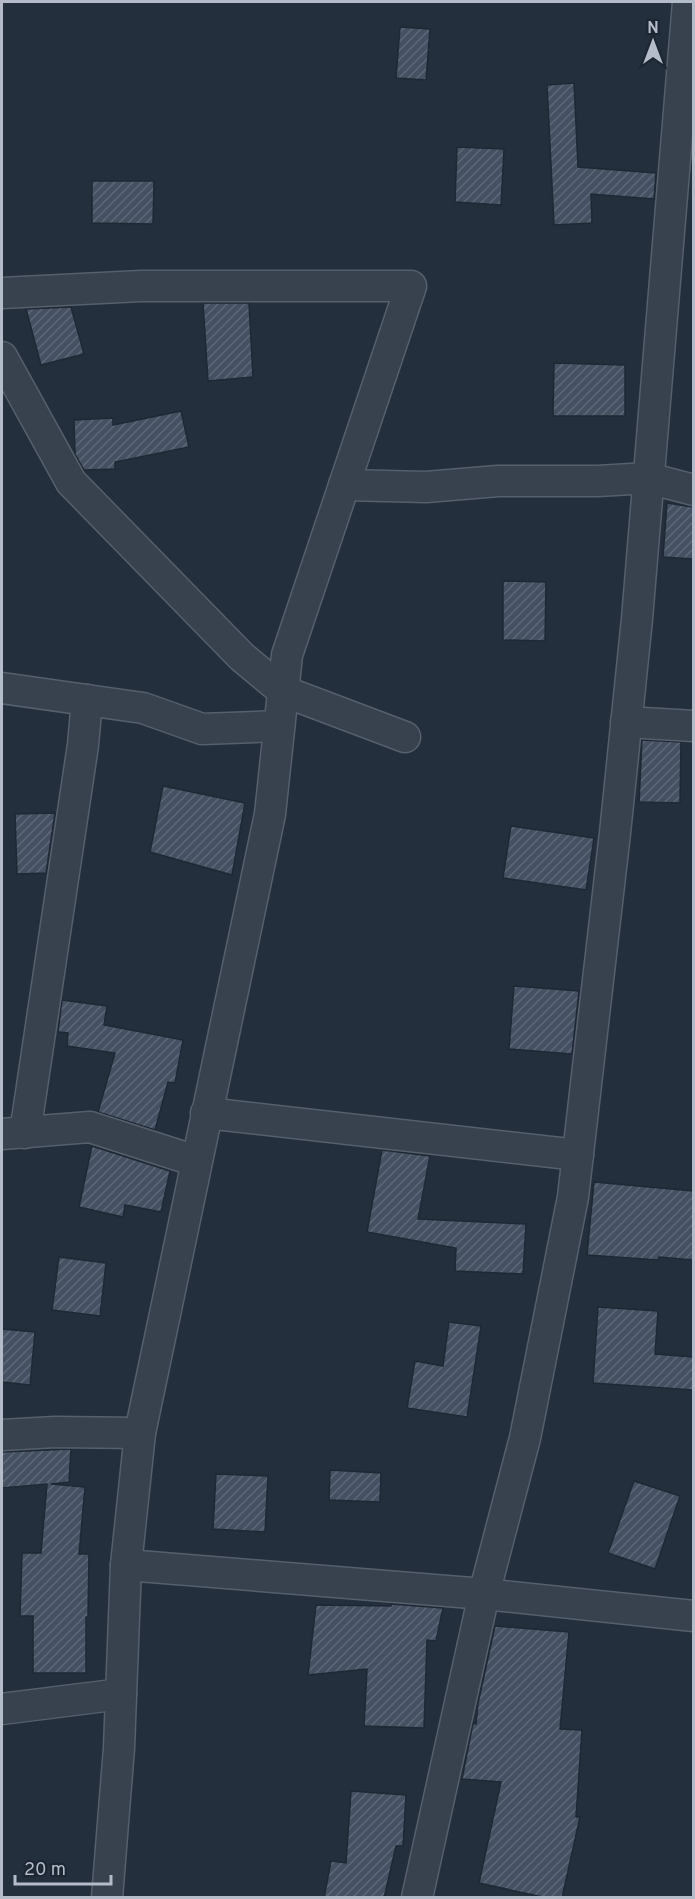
<svg xmlns="http://www.w3.org/2000/svg" width="695" height="1899" font-family="Overpass,sans-serif">
<defs>
<pattern id="building-hatch" width="6" height="6" patternUnits="userSpaceOnUse" patternTransform="scale(1.5)"><rect width="6" height="6" fill="#455162"/><path d="M-1 1l2-2M0 6l6-6M5 7l2-2" fill="none" stroke="#5d6877"/></pattern>
</defs>
<rect width="100%" height="100%" fill="#242f3e"/>
<g fill="url(#building-hatch)" stroke="#1f2835" stroke-width="1.5">
<path d="M 400,27 L 430,29 L 426,80 L 396,78 Z"/>
<path d="M 574,83 L 578,167 L 656,173 L 654,199 L 591,194 L 592,223 L 554,225 L 547,85 Z"/>
<path d="M 457,147 L 504,149 L 501,205 L 455,202 Z"/>
<path d="M 92,181 L 154,181 L 153,224 L 92,223 Z"/>
<path d="M 203,303 L 249,303 L 253,377 L 208,381 Z"/>
<path d="M 71,307 L 84,354 L 41,365 L 26,309 Z"/>
<path d="M 554,363 L 625,365 L 625,416 L 553,416 Z"/>
<path d="M 181,411 L 189,447 L 115,462 L 115,469 L 84,470 L 75,454 L 74,420 L 113,418 L 113,425 Z"/>
<path d="M 667,503 L 693,507 L 693,559 L 663,557 Z"/>
<path d="M 503,581 L 546,582 L 545,641 L 503,640 Z"/>
<path d="M 642,740 L 681,742 L 680,803 L 639,802 Z"/>
<path d="M 163,786 L 245,803 L 232,875 L 150,852 Z"/>
<path d="M 55,813 L 46,873 L 17,874 L 15,814 Z"/>
<path d="M 511,826 L 594,838 L 586,890 L 503,878 Z"/>
<path d="M 514,986 L 579,991 L 572,1054 L 509,1049 Z"/>
<path d="M 62,1000 L 107,1006 L 104,1025 L 183,1040 L 175,1083 L 168,1082 L 155,1130 L 98,1112 L 115,1053 L 67,1046 L 68,1033 L 58,1032 Z"/>
<path d="M 92,1146 L 170,1171 L 161,1212 L 125,1205 L 123,1217 L 79,1207 Z"/>
<path d="M 382,1150 L 430,1156 L 418,1219 L 526,1224 L 523,1274 L 455,1271 L 456,1248 L 367,1232 Z"/>
<path d="M 594,1182 L 693,1191 L 693,1260 L 659,1257 L 658,1260 L 587,1255 Z"/>
<path d="M 59,1257 L 106,1263 L 100,1316 L 52,1310 Z"/>
<path d="M 598,1307 L 658,1311 L 655,1354 L 693,1357 L 693,1390 L 593,1383 Z"/>
<path d="M 449,1322 L 481,1326 L 467,1417 L 407,1408 L 415,1361 L 443,1366 Z"/>
<path d="M 2,1329 L 35,1332 L 30,1385 L 2,1382 Z"/>
<path d="M 71,1449 L 69,1482 L 51,1484 L 85,1487 L 79,1554 L 89,1554 L 88,1617 L 86,1617 L 86,1673 L 33,1673 L 33,1616 L 20,1616 L 22,1553 L 41,1553 L 47,1484 L 2,1488 L 2,1452 Z"/>
<path d="M 330,1470 L 381,1473 L 380,1502 L 329,1500 Z"/>
<path d="M 216,1474 L 268,1476 L 265,1532 L 213,1529 Z"/>
<path d="M 634,1481 L 680,1496 L 655,1569 L 608,1553 Z"/>
<path d="M 391,1604 L 443,1608 L 436,1641 L 427,1640 L 424,1728 L 364,1726 L 367,1669 L 308,1675 L 316,1605 L 391,1606 Z"/>
<path d="M 495,1626 L 569,1632 L 560,1729 L 582,1730 L 576,1817 L 580,1817 L 562,1898 L 547,1898 L 479,1883 L 501,1782 L 462,1779 L 473,1723 L 476,1724 L 478,1703 Z"/>
<path d="M 351,1791 L 406,1795 L 403,1846 L 396,1846 L 384,1898 L 324,1898 L 331,1861 L 346,1863 Z"/>
</g>
<g fill="none" stroke-linecap="round" stroke-linejoin="round">
<defs>
<g id="street">
<path d="M 2,293 L 141,286 L 411,286 L 287,655 L 270,814 L 140,1433 L 126,1565 L 119,1748 L 107,1898"/>
<path d="M 2,357 L 71,482 L 242,657 L 283,691 L 405,737"/>
<path d="M 344,485 L 426,487 L 498,481 L 598,481 L 648,478 L 694,490"/>
<path d="M 2,688 L 143,708 L 202,729 L 279,726"/>
<path d="M 626,722 L 694,726"/>
<path d="M 206,1113 L 578,1155"/>
<path d="M 25,1133 L 83,745 L 87,700"/>
<path d="M 2,1134 L 90,1127 L 196,1161"/>
<path d="M 2,1435 L 55,1432 L 140,1433"/>
<path d="M 126,1565 L 484,1594 L 694,1616"/>
<path d="M 2,1709 L 121,1694"/>
<path d="M 417,1898 L 484,1594 L 525,1438 L 573,1197 L 615,833 L 637,619 L 688,2"/>
</g>
</defs>
<use href="#street" stroke="#565f6c" stroke-width="33"/>
<use href="#street" stroke="#38414e" stroke-width="30"/>
</g>
<rect width="695" height="1899" fill="none" stroke="#b4bcc9" stroke-width="6"/>
<g transform="translate(653 42)" stroke="#1d2633" stroke-width="4.5" paint-order="stroke">
<path d="M0-4.5L10 22L0 15L-10 22Z" fill="#b4bcc9"/>
<text y="-9" font-size="16" font-weight="bold" text-anchor="middle" fill="#b4bcc9">N</text>
</g>
<path d="M15 1875v9h96v-9" fill="none" stroke="#b4bcc9" stroke-width="3"/>
<text x="24" y="1875" font-size="18" fill="#b4bcc9" stroke="#1d2633" stroke-width="4.5" paint-order="stroke">20 m</text>
</svg>
